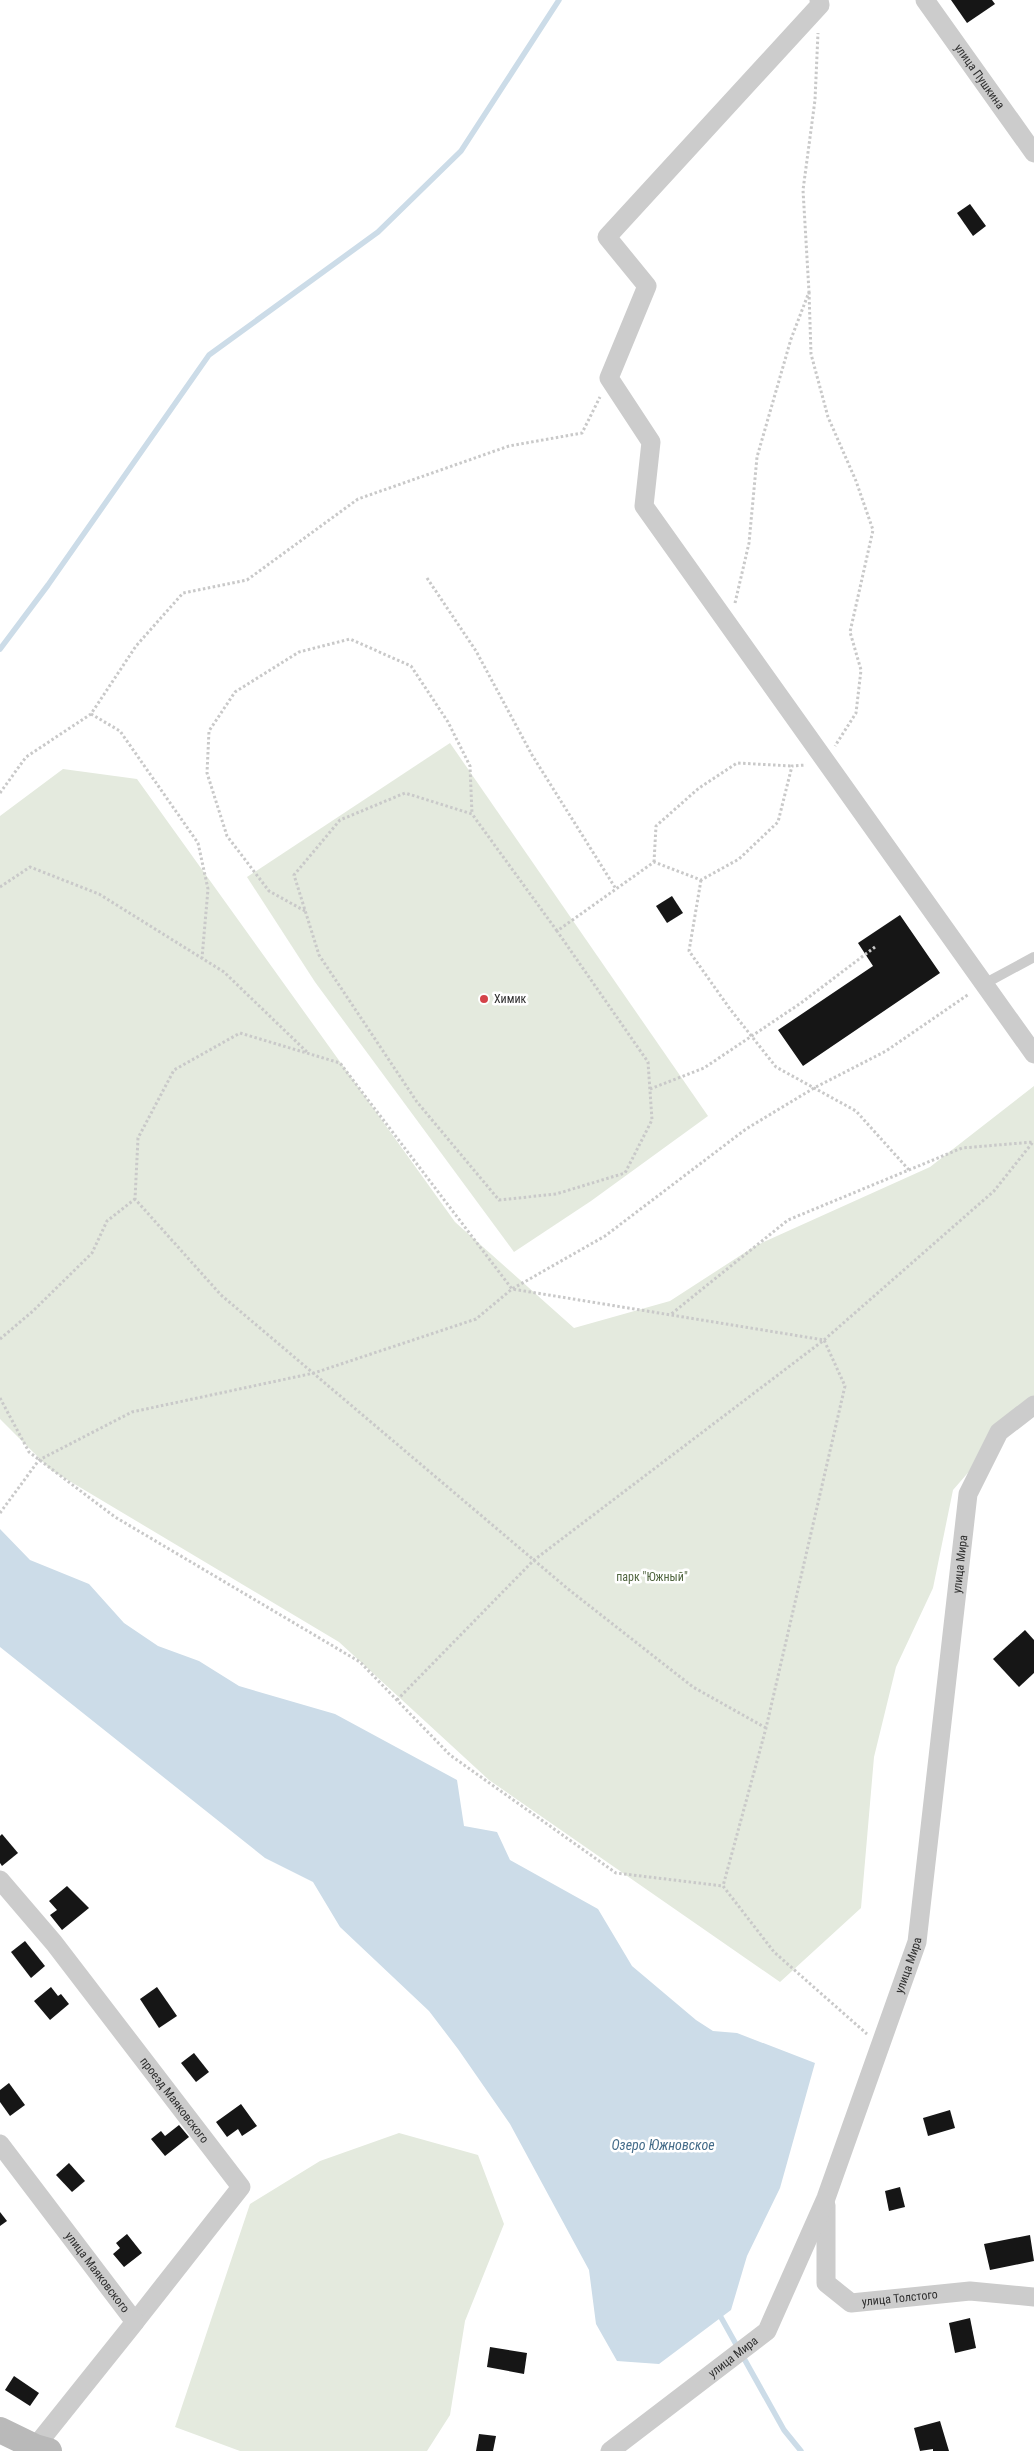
<svg xmlns="http://www.w3.org/2000/svg" width="1034" height="2451" font-family="'Roboto Condensed',sans-serif">
<rect width="100%" height="100%" fill="#fff"/>
<g fill="#e4eade">
<path d="M 450,743 L 708,1116 L 591,1201 L 514,1252 L 315,982 L 247,877 Z"/>
<path d="M 63,769 L 137,779 L 455,1222 L 574,1328 L 670,1301 L 755,1246 L 930,1167 L 1034,1086 L 1034,1397 L 953,1490 L 933,1588 L 896,1667 L 874,1757 L 861,1908 L 780,1982 L 489,1780 L 339,1642 L 51,1470 L 0,1419 L 0,816 Z"/>
<path d="M 399,2133 L 478,2155 L 504,2224 L 465,2321 L 450,2415 L 427,2451 L 240,2451 L 175,2427 L 250,2204 L 320,2161 Z"/>
</g>
<path fill="#ccdce8" d="M 0,1529 L 30,1560 L 89,1584 L 124,1623 L 158,1646 L 199,1661 L 239,1686 L 335,1714 L 457,1780 L 464,1826 L 497,1832 L 510,1860 L 598,1909 L 632,1966 L 696,2020 L 713,2031 L 737,2033 L 815,2063 L 780,2188 L 747,2256 L 731,2310 L 659,2364 L 617,2361 L 596,2324 L 589,2270 L 510,2124 L 458,2049 L 429,2011 L 340,1927 L 313,1882 L 265,1858 L 0,1647 Z"/>
<g fill="none" stroke-linecap="round" stroke-linejoin="round">
<g stroke="#ccdce8" stroke-width="5.5">
<path d="M 0,649 L 48,585 L 209,355 L 378,232 L 461,151 L 559,0"/>
<path d="M 718,2312 L 784,2430 L 801,2451"/>
</g>
</g>
<g fill="#161616">
<path d="M 951,0 L 992,0 L 995,4 L 967,23 Z"/>
<path d="M 970,204 L 986,226 L 973,236 L 957,213 Z"/>
<path d="M 672,896 L 683,913 L 667,923 L 656,906 Z"/>
<path d="M 900,915 L 940,973 L 803,1066 L 778,1030 L 873,966 L 858,943 Z"/>
<path d="M 1025,1630 L 1034,1640 L 1034,1673 L 1019,1687 L 993,1659 Z"/>
<path d="M 2,1834 L 18,1853 L 2,1866 L 0,1863 L 0,1836 Z"/>
<path d="M 67,1886 L 89,1908 L 62,1930 L 50,1915 L 57,1910 L 49,1901 Z"/>
<path d="M 25,1941 L 45,1966 L 31,1978 L 11,1952 Z"/>
<path d="M 51,1987 L 58,1996 L 61,1994 L 69,2004 L 50,2020 L 34,2001 Z"/>
<path d="M 157,1987 L 177,2016 L 159,2028 L 140,1999 Z"/>
<path d="M 194,2053 L 209,2072 L 196,2082 L 181,2063 Z"/>
<path d="M 9,2083 L 25,2105 L 10,2116 L 0,2102 L 0,2090 Z"/>
<path d="M 241,2104 L 257,2126 L 242,2136 L 238,2129 L 227,2137 L 216,2122 Z"/>
<path d="M 950,2110 L 955,2128 L 928,2136 L 923,2118 Z"/>
<path d="M 179,2125 L 189,2137 L 165,2156 L 151,2139 L 161,2131 L 165,2136 Z"/>
<path d="M 69,2163 L 85,2181 L 72,2192 L 56,2175 Z"/>
<path d="M 900,2187 L 905,2207 L 889,2211 L 885,2191 Z"/>
<path d="M 0,2212 L 7,2221 L 0,2226 Z"/>
<path d="M 127,2234 L 142,2253 L 124,2267 L 113,2254 L 120,2248 L 116,2243 Z"/>
<path d="M 1030,2235 L 1034,2261 L 990,2270 L 984,2244 Z"/>
<path d="M 970,2318 L 976,2348 L 955,2353 L 949,2323 Z"/>
<path d="M 490,2347 L 527,2353 L 524,2374 L 487,2367 Z"/>
<path d="M 14,2376 L 39,2393 L 30,2406 L 5,2390 Z"/>
<path d="M 940,2421 L 949,2451 L 933,2451 L 933,2449 L 920,2451 L 914,2428 Z"/>
<path d="M 479,2434 L 496,2436 L 493,2451 L 476,2451 Z"/>
</g>
<g fill="none" stroke-linecap="round" stroke-linejoin="round">
<g stroke="#c9c9c9" stroke-width="3" stroke-dasharray="2.5 2.5" stroke-linecap="butt">
<path d="M 809,292 L 811,354 L 828,417 L 856,481 L 873,530 L 850,632 L 861,670 L 856,713 L 835,746"/>
<path d="M 427,578 L 476,651 L 532,755 L 616,889"/>
<path d="M 735,603 L 749,543 L 757,457 L 791,339 L 809,292 L 803,190 L 815,100 L 818,33"/>
<path d="M 91,714 L 120,731 L 198,843 L 208,889 L 202,958"/>
<path d="M 0,793 L 26,757 L 91,714 L 136,646 L 183,593 L 247,580 L 358,499 L 509,446 L 582,433 L 600,397"/>
<path d="M 654,862 L 656,826 L 699,788 L 737,763 L 792,766"/>
<path d="M 701,880 L 689,951 L 730,1009 L 776,1067 L 856,1111 L 909,1170"/>
<path d="M 0,887 L 30,867 L 99,894 L 224,972 L 307,1052"/>
<path d="M 305,911 L 269,891 L 227,836 L 207,773 L 209,731 L 235,692 L 299,652 L 350,639 L 411,666 L 448,722 L 470,766 L 472,814"/>
<path d="M 557,931 L 472,814 L 405,793 L 340,820 L 294,875 L 319,955 L 417,1102 L 499,1200 L 556,1194 L 625,1173 L 652,1120 L 648,1062 L 557,931 L 654,862 L 701,880 L 739,859 L 778,822 L 792,766 L 806,765"/>
<path d="M 650,1089 L 704,1068 L 801,1003 L 875,947"/>
<path d="M 0,1339 L 33,1311 L 92,1253 L 107,1221 L 135,1199"/>
<path d="M 0,1398 L 29,1452 L 115,1517 L 360,1662 L 450,1755 L 616,1873 L 723,1886"/>
<path d="M 0,1513 L 39,1460 L 132,1412 L 314,1373 L 476,1319 L 512,1289 L 605,1236 L 746,1129 L 814,1088 L 886,1051 L 969,994"/>
<path d="M 397,1700 L 534,1560 L 824,1340 L 994,1191 L 1033,1142 L 962,1148 L 788,1220 L 670,1315"/>
<path d="M 766,1728 L 693,1687 L 568,1589 L 221,1295 L 135,1199 L 138,1138 L 174,1070 L 240,1033 L 340,1063 L 512,1289 L 824,1340 L 845,1386 L 766,1728 L 723,1886 L 774,1952 L 867,2034"/>
</g>
<path stroke="#ccc" stroke-width="10" d="M 984,984 L 1034,957"/>
<g stroke="#ccc" stroke-width="19">
<path d="M 819,0 L 820,5 L 607,237 L 647,286 L 609,378 L 651,442 L 644,506 L 1034,1054"/>
<path id="s1" d="M 925,0 L 1034,153"/>
<path id="s2" d="M 0,1880 L 54,1943 L 241,2187 L 135,2322"/>
<path id="s3" d="M 0,2144 L 135,2322 L 35,2447"/>
<path id="s4" d="M 826,2205 L 826,2283 L 851,2303 L 970,2291 L 1034,2297"/>
<path id="s5" d="M 610,2451 L 767,2331 L 826,2198 L 917,1942 L 968,1494 L 999,1432 L 1034,1405"/>
</g>
<path stroke="#b9b9b9" stroke-width="26" d="M 0,2430 L 35,2447 L 49,2451"/>
</g>
<circle fill="#d44349" stroke="#fff" stroke-width="2" cx="484" cy="999" r="5"/>
<g text-anchor="middle" stroke-width="5" stroke-linejoin="round" paint-order="stroke">
<g font-size="12" fill="#2f2f2f" stroke="#fff">
<text dy="4" stroke="none"><textPath href="#s1" startOffset="94">улица Пушкина</textPath></text>
<text dy="4" stroke="none"><textPath href="#s5" startOffset="995">улица Мира</textPath></text>
<text dy="4" stroke="none"><textPath href="#s5" startOffset="590">улица Мира</textPath></text>
<text dy="4" stroke="none"><textPath href="#s2" startOffset="281">проезд Маяковского</textPath></text>
<text dy="4" stroke="none"><textPath href="#s3" startOffset="161">улица Маяковского</textPath></text>
<text dy="4" stroke="none"><textPath href="#s4" startOffset="159">улица Толстого</textPath></text>
<text dy="4" stroke="none"><textPath href="#s5" startOffset="155">улица Мира</textPath></text>
</g>
<g font-size="12" fill="#2f2f2f" stroke="#fff" text-anchor="start">
<text x="494" y="1003">Химик</text>
</g>
<g font-size="12" fill="#516640" stroke="#fff">
<text x="652" y="1581">парк "Южный"</text>
</g>
<g font-size="14" font-style="italic" fill="#456c89" stroke="#fff">
<text x="663" y="2150">Озеро Южновское</text>
</g>
</g>
</svg>
